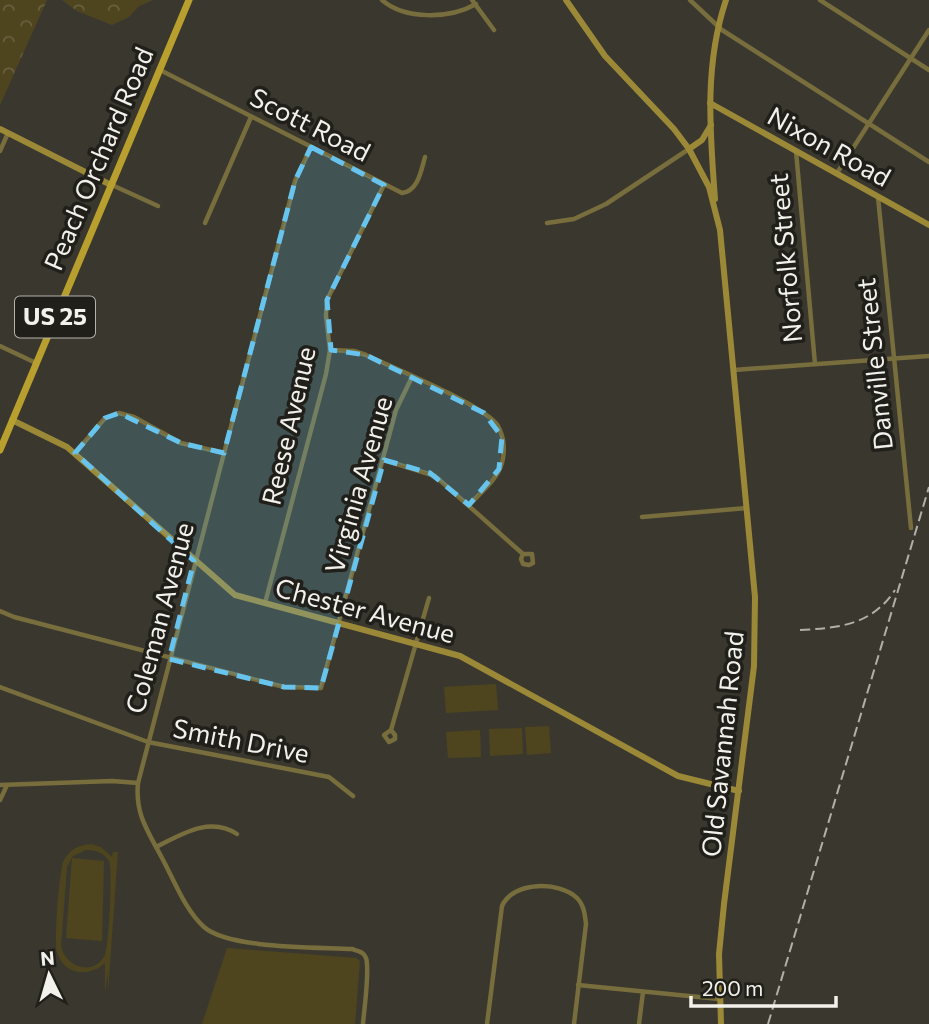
<svg xmlns="http://www.w3.org/2000/svg" width="929" height="1024" font-family="Commissioner,sans-serif">
<defs>
<pattern id="forest-crowns" width="20" height="18" patternUnits="userSpaceOnUse" patternTransform="scale(1.75)"><rect width="20" height="18" fill="#4e451e"/><path d="M2 6a3 3 0 1 1 6 0M12 15a3 3 0 1 1 6 0" fill="none" stroke="#68603f"/></pattern>
</defs>
<rect width="100%" height="100%" fill="#3a382e"/>
<g fill="url(#forest-crowns)">
<path d="M 0,0 L 47,0 L 0,105 Z"/>
<path d="M 62,0 L 153,0 L 139,6 L 129,17 L 112,25 L 77,11 Z"/>
</g>
<g fill="#4e451e" fill-rule="evenodd">
<path d="M 496,684 L 498,710 L 446,713 L 444,687 Z"/>
<path d="M 549,726 L 551,753 L 527,755 L 525,727 Z"/>
<path d="M 522,728 L 523,754 L 490,756 L 489,729 Z"/>
<path d="M 480,730 L 481,757 L 448,758 L 446,732 Z"/>
<path d="M 91,844 L 101,847 L 112,857 L 113,852 L 118,852 L 108,992 L 108,971 L 105,992 L 105,963 C 90,977 64,976 57,952 C 54,942 59,869 64,860 C 70,849 79,845 91,844 ZM 86,850 C 95,850 104,852 109,861 C 113,869 109,946 105,955 C 94,977 65,967 61,946 L 67,867 L 73,856 Z"/>
<path d="M 72,858 L 104,861 L 102,941 L 66,938 Z"/>
<path d="M 227,948 L 356,958 L 360,961 L 355,1024 L 202,1024 Z"/>
</g>
<g fill="none" stroke-linecap="round" stroke-linejoin="round">
<g stroke="#786d3c" stroke-width="4.5">
<path d="M 382,0 C 405,20 450,19 476,4"/>
<path d="M 472,0 L 494,30"/>
<path d="M 690,0 L 722,30 L 929,162"/>
<path d="M 820,0 L 929,70"/>
<path d="M 160,70 L 402,193 C 418,191 421,171 425,157"/>
<path d="M 311,147 L 295,181 L 138,783 C 135,815 148,831 162,858 C 174,880 185,910 204,927 C 229,949 317,947 352,949 C 358,951 364,952 366,958 C 370,970 364,1010 363,1024"/>
<path d="M 0,151 L 8,133"/>
<path d="M 796,151 L 815,364"/>
<path d="M 837,173 L 929,30"/>
<path d="M 112,185 L 158,206"/>
<path d="M 878,197 L 911,528"/>
<path d="M 205,223 L 251,117"/>
<path d="M 547,223 L 574,219 L 606,204 L 689,149"/>
<path d="M 0,346 L 36,363"/>
<path d="M 330,350 L 354,351 L 366,355 C 392,367 486,406 498,426 C 504,437 505,451 502,463 C 497,480 481,492 469,505"/>
<path d="M 734,370 L 929,356"/>
<path d="M 75,453 L 105,418 L 119,413 L 134,417 L 181,443 L 224,453"/>
<path d="M 384,460 L 435,476 L 523,554 L 532,554 L 533,563 L 529,565 L 523,564 L 521,559 L 523,554"/>
<path d="M 642,517 L 747,508"/>
<path d="M 265,603 L 326,374 L 330,350 L 326,316 L 327,300 L 384,185"/>
<path d="M 0,611 L 14,617 L 284,687 L 321,688 L 396,410 L 412,377"/>
<path d="M 0,687 L 148,742 L 329,777 L 353,796"/>
<path d="M 391,730 L 395,735 L 395,739 L 389,742 L 384,735 L 391,730 L 429,598"/>
<path d="M 0,785 L 112,781 L 138,783"/>
<path d="M 0,800 L 7,785"/>
<path d="M 156,847 C 182,834 210,816 237,834"/>
<path d="M 578,985 L 719,999"/>
<path d="M 487,1024 L 502,906 C 513,881 560,881 577,898 C 584,905 585,915 586,924 L 574,1024"/>
<path d="M 639,1024 L 643,992"/>
</g>
<g stroke="#9c8938" stroke-width="6">
<path d="M 566,0 L 605,56 L 674,129 L 689,149 L 709,187 L 720,230 L 755,597 L 754,666 L 724,904 L 719,954 L 721,1024"/>
<path d="M 710,103 L 929,225"/>
<path d="M 0,129 L 111,185"/>
<path d="M 689,149 L 702,140 L 711,125"/>
<path d="M 715,199 C 710,132 704,65 726,0"/>
<path d="M 12,420 L 67,447 L 235,595 L 460,656 L 678,776 L 739,791"/>
</g>
<path stroke="#b89f2e" stroke-width="7" d="M 0,450 L 189,0"/>
<g stroke="#b1afa7" stroke-width="2" stroke-dasharray="10 5" stroke-linecap="butt">
<path d="M 800,630 C 839,628 872,625 895,590"/>
<path d="M 768,1024 L 929,487"/>
</g>
</g>
<path fill="#66c4ef" fill-opacity="0.2" stroke="#66c4ef" stroke-width="5" stroke-dasharray="14 9" stroke-linejoin="round" d="M 311,147 L 384,185 L 327,300 L 331,350 L 366,355 L 484,413 L 502,437 L 499,469 L 469,505 L 430,473 L 384,460 L 321,688 L 284,687 L 169,659 L 194,561 L 75,453 L 105,418 L 119,413 L 181,443 L 224,453 L 295,181 Z"/>
<g text-anchor="middle" stroke-width="7" stroke-linejoin="round" paint-order="stroke">
<rect fill="#201f1a" stroke="#b4b2ac" stroke-width="2" x="15" y="296.5" width="80" height="41" rx="5"/>
<g font-size="24" font-weight="bold" fill="#f3f1eb">
<text x="55" y="325">US 25</text>
</g>
<g font-size="26" fill="#f3f1eb" stroke="#201f1a">
<text transform="translate(310 125) rotate(27)" y="9">Scott Road</text>
<text transform="translate(829 147) rotate(29)" y="9">Nixon Road</text>
<text transform="translate(99 159) rotate(-67)" y="9">Peach Orchard Road</text>
<text transform="translate(786 258) rotate(-95)" y="9">Norfolk Street</text>
<text transform="translate(875 364) rotate(-96)" y="9">Danville Street</text>
<text transform="translate(289 426) rotate(-77)" y="9">Reese Avenue</text>
<text transform="translate(359 485) rotate(-74)" y="9">Virginia Avenue</text>
<text transform="translate(365 611) rotate(15)" y="9">Chester Avenue</text>
<text transform="translate(160 618) rotate(-75)" y="9">Coleman Avenue</text>
<text transform="translate(241 741) rotate(11)" y="9">Smith Drive</text>
<text transform="translate(723 744) rotate(-84)" y="9">Old Savannah Road</text>
</g>
</g>
<g transform="translate(49 975) rotate(355)" stroke="#201f1a" stroke-width="5" paint-order="stroke">
<path d="M0-5L12 26L0 18L-12 26Z" fill="#f3f1eb"/>
<text y="-10" font-size="19" font-weight="bold" text-anchor="middle" fill="#f3f1eb">N</text>
</g>
<path d="M691 996v10h145v-10" fill="none" stroke="#f3f1eb" stroke-width="3.5"/>
<text x="702" y="996" font-size="21" fill="#f3f1eb" stroke="#201f1a" stroke-width="5" paint-order="stroke">200 m</text>
</svg>
